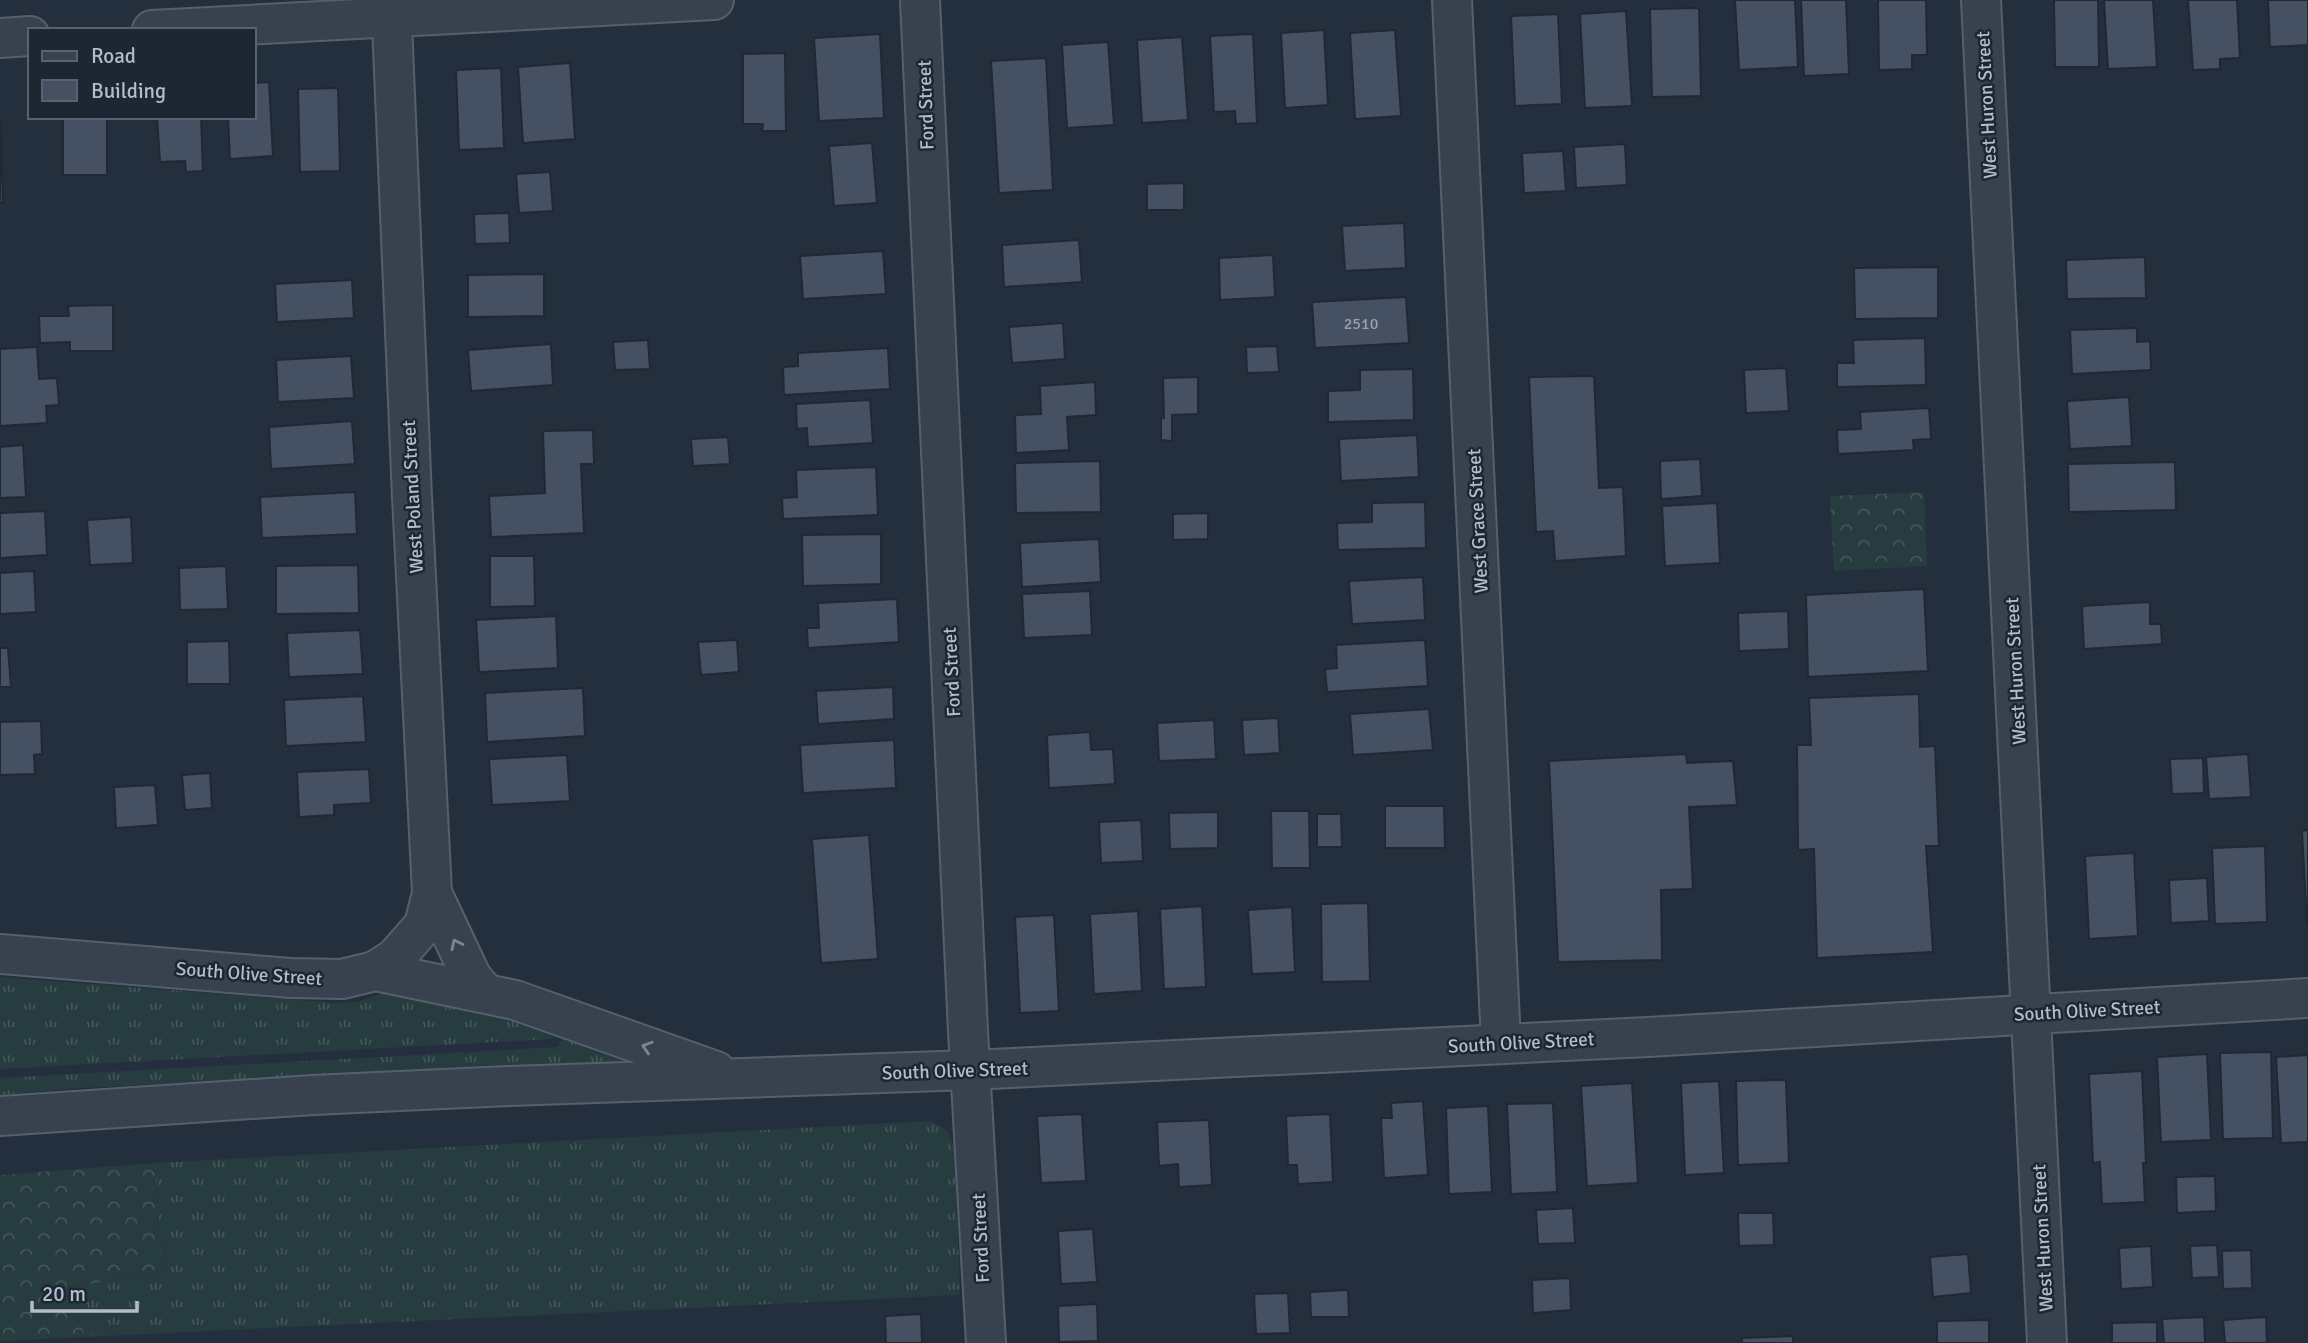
<svg xmlns="http://www.w3.org/2000/svg" width="2308" height="1343" font-family="Signika,sans-serif">
<defs>
<pattern id="grass-tufts" width="24" height="20" patternUnits="userSpaceOnUse" patternTransform="scale(1.75)"><rect width="24" height="20" fill="#263c3f"/><path d="M3 7l-1-3M5 7V3M7 7l1-3M15 17l-1-3M17 17v-4M19 17l1-3" fill="none" stroke="#435659"/></pattern>
<pattern id="forest-crowns" width="20" height="18" patternUnits="userSpaceOnUse" patternTransform="scale(1.75)"><rect width="20" height="18" fill="#263c3f"/><path d="M2 6a3 3 0 1 1 6 0M12 15a3 3 0 1 1 6 0" fill="none" stroke="#435659"/></pattern>
</defs>
<rect width="100%" height="100%" fill="#242f3e"/>
<g fill="url(#grass-tufts)">
<path d="M 0,977 L 336,1003 L 357,1002 L 386,992 L 472,1006 L 556,1030 L 552,1039 L 0,1069 Z"/>
<path d="M 565,1033 L 629,1058 L 628,1061 L 81,1088 L 0,1095 L 0,1078 L 558,1047 Z"/>
<path d="M 930,1121 C 950,1129 951,1135 955,1155 L 960,1295 L 84,1337 L 81,1286 L 162,1272 L 155,1163 Z"/>
</g>
<g fill="url(#forest-crowns)">
<path d="M 1924,492 L 1927,566 L 1834,571 L 1830,496 Z"/>
<path d="M 155,1163 L 162,1272 L 81,1286 L 84,1337 L 0,1341 L 0,1175 Z"/>
</g>
<g fill="#455162" stroke="#1f2835" stroke-width="2">
<path d="M 1735,0 L 1795,0 L 1798,67 L 1739,70 Z"/>
<path d="M 1801,0 L 1846,0 L 1849,74 L 1804,76 Z"/>
<path d="M 1878,0 L 1926,0 L 1927,55 L 1912,55 L 1912,69 L 1879,70 Z"/>
<path d="M 2054,0 L 2098,0 L 2099,67 L 2055,67 Z"/>
<path d="M 2104,0 L 2153,0 L 2157,67 L 2108,69 Z"/>
<path d="M 2188,0 L 2237,0 L 2240,58 L 2220,59 L 2220,69 L 2193,70 Z"/>
<path d="M 2268,0 L 2308,0 L 2308,45 L 2270,47 Z"/>
<path d="M 1699,8 L 1701,96 L 1652,97 L 1650,9 Z"/>
<path d="M 1626,11 L 1632,106 L 1585,108 L 1580,14 Z"/>
<path d="M 1558,14 L 1562,104 L 1515,106 L 1511,16 Z"/>
<path d="M 1324,30 L 1328,105 L 1285,108 L 1281,33 Z"/>
<path d="M 1395,30 L 1401,116 L 1355,119 L 1350,33 Z"/>
<path d="M 880,34 L 884,118 L 819,121 L 814,38 Z"/>
<path d="M 1253,34 L 1257,123 L 1236,124 L 1235,111 L 1214,112 L 1210,36 Z"/>
<path d="M 1182,37 L 1188,120 L 1142,123 L 1137,40 Z"/>
<path d="M 1108,42 L 1114,125 L 1067,128 L 1062,45 Z"/>
<path d="M 785,53 L 786,131 L 762,131 L 763,124 L 743,124 L 743,54 Z"/>
<path d="M 1046,58 L 1053,190 L 999,193 L 991,61 Z"/>
<path d="M 570,63 L 575,139 L 523,143 L 518,67 Z"/>
<path d="M 501,68 L 504,148 L 459,150 L 456,70 Z"/>
<path d="M 269,82 L 273,156 L 230,159 L 228,117 L 254,117 L 254,83 Z"/>
<path d="M 338,88 L 340,171 L 300,172 L 298,89 Z"/>
<path d="M 0,117 L 3,203 L 0,203 Z"/>
<rect x="63" y="117" width="44" height="58"/>
<path d="M 157,117 L 201,117 L 203,171 L 186,172 L 185,161 L 160,162 Z"/>
<path d="M 872,143 L 877,203 L 834,206 L 829,146 Z"/>
<path d="M 1625,144 L 1627,185 L 1576,188 L 1574,147 Z"/>
<path d="M 1563,151 L 1566,191 L 1524,193 L 1522,153 Z"/>
<path d="M 550,172 L 553,211 L 519,213 L 516,174 Z"/>
<path d="M 1184,183 L 1184,210 L 1147,210 L 1147,184 Z"/>
<path d="M 509,213 L 510,243 L 475,244 L 474,214 Z"/>
<path d="M 1404,223 L 1406,268 L 1345,271 L 1342,226 Z"/>
<path d="M 1079,240 L 1082,282 L 1004,287 L 1002,245 Z"/>
<path d="M 883,251 L 886,294 L 803,299 L 800,256 Z"/>
<path d="M 1273,255 L 1275,297 L 1220,300 L 1219,258 Z"/>
<path d="M 2145,257 L 2146,298 L 2067,299 L 2066,260 Z"/>
<path d="M 1938,267 L 1938,318 L 1855,319 L 1854,268 Z"/>
<path d="M 544,274 L 544,316 L 468,317 L 468,275 Z"/>
<path d="M 352,280 L 354,318 L 277,322 L 275,284 Z"/>
<path d="M 1406,297 L 1409,343 L 1315,348 L 1312,302 Z"/>
<path d="M 113,305 L 113,351 L 70,351 L 70,342 L 40,343 L 39,316 L 69,316 L 68,306 Z"/>
<path d="M 1063,323 L 1065,359 L 1012,363 L 1009,327 Z"/>
<path d="M 2137,328 L 2137,342 L 2150,341 L 2151,370 L 2072,374 L 2070,330 Z"/>
<path d="M 1925,338 L 1926,385 L 1837,387 L 1837,363 L 1854,363 L 1853,340 Z"/>
<path d="M 648,340 L 650,369 L 615,370 L 613,342 Z"/>
<path d="M 551,344 L 553,385 L 471,391 L 468,350 Z"/>
<path d="M 1277,346 L 1279,372 L 1247,373 L 1246,347 Z"/>
<path d="M 37,347 L 39,379 L 57,378 L 59,405 L 46,406 L 47,423 L 0,426 L 0,349 Z"/>
<path d="M 888,348 L 890,389 L 784,395 L 783,367 L 798,366 L 798,353 Z"/>
<path d="M 351,356 L 354,398 L 278,402 L 276,360 Z"/>
<path d="M 1786,368 L 1789,411 L 1746,413 L 1744,370 Z"/>
<path d="M 1413,369 L 1414,420 L 1328,422 L 1328,391 L 1360,390 L 1360,370 Z"/>
<path d="M 1594,376 L 1599,488 L 1623,487 L 1626,556 L 1555,561 L 1553,531 L 1536,532 L 1529,377 Z"/>
<path d="M 1198,377 L 1198,414 L 1172,415 L 1172,441 L 1161,440 L 1161,418 L 1164,418 L 1163,378 Z"/>
<path d="M 1095,382 L 1096,415 L 1067,417 L 1069,450 L 1016,453 L 1015,415 L 1041,414 L 1040,386 Z"/>
<path d="M 2129,397 L 2132,446 L 2070,449 L 2067,401 Z"/>
<path d="M 870,400 L 873,443 L 808,447 L 807,428 L 797,429 L 796,404 Z"/>
<path d="M 1929,408 L 1931,439 L 1913,440 L 1914,450 L 1838,454 L 1837,430 L 1861,429 L 1860,412 Z"/>
<path d="M 352,421 L 355,464 L 271,469 L 269,427 Z"/>
<path d="M 593,430 L 594,464 L 581,464 L 584,533 L 491,537 L 489,496 L 545,493 L 543,431 Z"/>
<path d="M 1417,435 L 1419,477 L 1341,481 L 1339,439 Z"/>
<path d="M 728,437 L 730,464 L 693,466 L 691,439 Z"/>
<path d="M 23,445 L 26,497 L 0,498 L 0,447 Z"/>
<path d="M 1700,459 L 1702,496 L 1661,499 L 1660,461 Z"/>
<path d="M 1100,461 L 1101,512 L 1016,513 L 1015,463 Z"/>
<path d="M 2175,462 L 2176,510 L 2069,512 L 2068,464 Z"/>
<path d="M 876,467 L 878,515 L 783,519 L 782,498 L 797,497 L 796,470 Z"/>
<path d="M 355,492 L 357,534 L 262,538 L 260,497 Z"/>
<path d="M 1425,502 L 1426,548 L 1338,550 L 1337,523 L 1372,522 L 1372,503 Z"/>
<path d="M 1717,503 L 1720,563 L 1665,566 L 1662,506 Z"/>
<path d="M 45,511 L 47,555 L 0,558 L 0,513 Z"/>
<path d="M 1208,513 L 1208,539 L 1173,540 L 1173,514 Z"/>
<path d="M 131,517 L 133,563 L 90,565 L 87,520 Z"/>
<path d="M 881,534 L 881,584 L 803,586 L 802,535 Z"/>
<path d="M 1099,539 L 1101,582 L 1022,587 L 1020,543 Z"/>
<path d="M 490,556 L 534,556 L 535,606 L 490,607 Z"/>
<path d="M 358,565 L 359,613 L 276,614 L 276,566 Z"/>
<path d="M 226,566 L 228,609 L 180,610 L 179,568 Z"/>
<path d="M 34,571 L 36,612 L 0,614 L 0,573 Z"/>
<path d="M 1423,577 L 1425,620 L 1352,624 L 1349,581 Z"/>
<path d="M 1924,589 L 1928,671 L 1808,677 L 1806,595 Z"/>
<path d="M 1090,591 L 1092,635 L 1024,638 L 1022,594 Z"/>
<path d="M 897,599 L 899,642 L 808,648 L 807,628 L 819,628 L 818,603 Z"/>
<path d="M 2150,602 L 2150,624 L 2161,624 L 2162,644 L 2084,649 L 2082,606 Z"/>
<path d="M 1788,611 L 1789,649 L 1739,651 L 1738,613 Z"/>
<path d="M 556,616 L 558,668 L 479,672 L 476,620 Z"/>
<path d="M 360,630 L 363,674 L 289,677 L 287,633 Z"/>
<path d="M 737,640 L 739,672 L 701,675 L 698,642 Z"/>
<path d="M 1425,640 L 1428,686 L 1327,692 L 1325,669 L 1337,668 L 1336,645 Z"/>
<path d="M 229,641 L 230,684 L 187,684 L 187,642 Z"/>
<path d="M 0,648 L 8,648 L 11,687 L 0,687 Z"/>
<path d="M 893,687 L 894,719 L 818,724 L 816,691 Z"/>
<path d="M 583,688 L 585,736 L 487,742 L 485,693 Z"/>
<path d="M 1919,694 L 1920,747 L 1935,746 L 1939,846 L 1926,846 L 1933,952 L 1817,958 L 1814,849 L 1798,850 L 1797,745 L 1811,745 L 1809,698 Z"/>
<path d="M 363,696 L 366,742 L 286,746 L 284,700 Z"/>
<path d="M 1429,709 L 1433,750 L 1353,755 L 1350,714 Z"/>
<path d="M 1278,718 L 1280,753 L 1244,755 L 1242,720 Z"/>
<path d="M 1214,720 L 1216,759 L 1159,761 L 1157,723 Z"/>
<path d="M 41,721 L 42,754 L 34,755 L 35,774 L 0,775 L 0,722 Z"/>
<path d="M 1090,732 L 1091,750 L 1113,749 L 1115,784 L 1049,788 L 1047,735 Z"/>
<path d="M 894,740 L 896,788 L 803,793 L 800,745 Z"/>
<path d="M 1686,754 L 1687,763 L 1733,761 L 1737,805 L 1689,807 L 1693,889 L 1661,890 L 1662,960 L 1558,962 L 1549,761 Z"/>
<path d="M 2248,754 L 2251,797 L 2209,799 L 2206,757 Z"/>
<path d="M 567,755 L 570,801 L 492,805 L 489,759 Z"/>
<path d="M 2203,758 L 2204,793 L 2172,794 L 2170,759 Z"/>
<path d="M 369,769 L 371,803 L 334,805 L 334,815 L 299,817 L 297,772 Z"/>
<path d="M 210,773 L 212,808 L 185,810 L 182,775 Z"/>
<path d="M 155,785 L 158,825 L 116,828 L 114,787 Z"/>
<path d="M 1385,806 L 1444,806 L 1445,848 L 1385,848 Z"/>
<path d="M 1271,811 L 1309,811 L 1310,868 L 1272,868 Z"/>
<path d="M 1218,812 L 1218,848 L 1170,849 L 1169,813 Z"/>
<path d="M 1317,814 L 1341,814 L 1342,847 L 1317,847 Z"/>
<path d="M 1141,820 L 1143,861 L 1101,863 L 1099,822 Z"/>
<path d="M 2308,830 L 2308,924 L 2307,924 L 2302,831 Z"/>
<path d="M 869,835 L 878,959 L 821,963 L 812,839 Z"/>
<path d="M 2265,846 L 2267,922 L 2215,924 L 2212,848 Z"/>
<path d="M 2134,853 L 2138,936 L 2089,939 L 2085,856 Z"/>
<path d="M 2207,878 L 2209,921 L 2171,923 L 2169,880 Z"/>
<path d="M 1368,903 L 1370,981 L 1322,982 L 1321,904 Z"/>
<path d="M 1202,906 L 1206,987 L 1164,989 L 1160,909 Z"/>
<path d="M 1292,907 L 1295,972 L 1252,974 L 1248,910 Z"/>
<path d="M 1138,911 L 1142,991 L 1094,994 L 1090,914 Z"/>
<path d="M 1054,915 L 1059,1011 L 1020,1013 L 1015,917 Z"/>
<path d="M 2271,1052 L 2273,1138 L 2223,1139 L 2220,1053 Z"/>
<path d="M 2207,1054 L 2211,1140 L 2161,1142 L 2157,1057 Z"/>
<path d="M 2308,1055 L 2308,1142 L 2281,1143 L 2276,1057 Z"/>
<path d="M 2142,1071 L 2146,1163 L 2143,1163 L 2145,1202 L 2102,1204 L 2100,1162 L 2093,1163 L 2089,1074 Z"/>
<path d="M 1786,1080 L 1789,1163 L 1738,1165 L 1736,1081 Z"/>
<path d="M 1719,1081 L 1724,1173 L 1685,1175 L 1681,1083 Z"/>
<path d="M 1632,1083 L 1638,1183 L 1587,1186 L 1581,1086 Z"/>
<path d="M 1423,1101 L 1428,1175 L 1384,1178 L 1381,1118 L 1392,1118 L 1391,1103 Z"/>
<path d="M 1553,1103 L 1557,1192 L 1511,1194 L 1507,1104 Z"/>
<path d="M 1488,1106 L 1492,1192 L 1449,1194 L 1446,1108 Z"/>
<path d="M 1082,1114 L 1086,1181 L 1041,1183 L 1037,1116 Z"/>
<path d="M 1330,1114 L 1333,1182 L 1298,1184 L 1297,1165 L 1288,1165 L 1286,1116 Z"/>
<path d="M 1209,1120 L 1212,1185 L 1179,1187 L 1178,1164 L 1159,1166 L 1157,1122 Z"/>
<path d="M 2215,1176 L 2216,1211 L 2177,1213 L 2176,1177 Z"/>
<path d="M 1573,1208 L 1575,1243 L 1538,1244 L 1536,1210 Z"/>
<path d="M 1738,1213 L 1773,1213 L 1774,1245 L 1739,1246 Z"/>
<path d="M 1093,1229 L 1097,1282 L 1061,1284 L 1058,1231 Z"/>
<path d="M 2217,1245 L 2219,1277 L 2192,1278 L 2190,1246 Z"/>
<path d="M 2151,1246 L 2153,1287 L 2121,1289 L 2119,1248 Z"/>
<path d="M 2251,1250 L 2252,1288 L 2223,1289 L 2222,1251 Z"/>
<path d="M 1968,1254 L 1971,1293 L 1933,1297 L 1930,1257 Z"/>
<path d="M 1570,1278 L 1571,1310 L 1533,1313 L 1532,1280 Z"/>
<path d="M 1348,1290 L 1349,1317 L 1311,1317 L 1310,1292 Z"/>
<path d="M 1288,1293 L 1290,1333 L 1256,1334 L 1254,1294 Z"/>
<path d="M 1097,1304 L 1098,1341 L 1059,1342 L 1058,1306 Z"/>
<path d="M 921,1314 L 922,1343 L 886,1343 L 885,1316 Z"/>
<path d="M 2204,1317 L 2205,1343 L 2164,1343 L 2162,1319 Z"/>
<path d="M 2266,1317 L 2267,1343 L 2225,1343 L 2223,1320 Z"/>
<path d="M 1989,1320 L 1989,1343 L 1937,1343 L 1937,1321 Z"/>
<path d="M 2157,1322 L 2157,1343 L 2112,1343 L 2112,1323 Z"/>
<path d="M 1793,1336 L 1793,1343 L 1742,1343 L 1742,1338 Z"/>
</g>
<g fill="none" stroke-linecap="round" stroke-linejoin="round">
<defs>
<g id="minor">
<path d="M 920,0 L 968,1032 L 986,1343"/>
<path d="M 1452,0 L 1501,1043"/>
<path d="M 1981,0 L 2047,1343"/>
<path d="M 152,30 L 714,0"/>
<path d="M 0,38 L 30,36"/>
<path d="M 432,893 L 472,978 L 485,993"/>
<path d="M 0,954 L 291,978 L 342,979 L 375,971 L 515,1000 L 716,1071"/>
<path d="M 375,971 L 395,958 L 424,925 L 432,893 L 412,497 L 391,0"/>
<path d="M 0,1116 L 313,1095 L 509,1086 L 970,1070 L 1648,1037 L 2308,998"/>
</g>
</defs>
<use href="#minor" stroke="#565f6c" stroke-width="42"/>
<use href="#minor" stroke="#38414e" stroke-width="38"/>
</g>
<defs><path id="oneway-chevron" d="M-2-3.5L2.5 0L-2 3.5" fill="none" stroke-width="1.6" stroke-linecap="round" stroke-linejoin="round" transform="scale(1.75)"/></defs>
<g stroke="#7c8592">
<use href="#oneway-chevron" transform="translate(456 944) rotate(-116)"/>
<use href="#oneway-chevron" transform="translate(647 1047) rotate(-162)"/>
</g>
<g text-anchor="middle" stroke-width="5" stroke-linejoin="round" paint-order="stroke">
<g font-size="16" fill="#98a1af">
<text x="1361" y="329">2510</text>
</g>
<g font-size="19" fill="#b4bcc9" stroke="#1d2633">
<text transform="translate(925 105) rotate(-92)" y="7">Ford Street</text>
<text transform="translate(1986 105) rotate(-93)" y="7">West Huron Street</text>
<text transform="translate(412 497) rotate(-93)" y="7">West Poland Street</text>
<text transform="translate(1477 521) rotate(-93)" y="7">West Grace Street</text>
<text transform="translate(2015 671) rotate(-93)" y="7">West Huron Street</text>
<text transform="translate(951 672) rotate(-93)" y="7">Ford Street</text>
<text transform="translate(249 973) rotate(4)" y="7">South Olive Street</text>
<text transform="translate(2087 1010) rotate(-3)" y="7">South Olive Street</text>
<text transform="translate(1521 1042) rotate(-3)" y="7">South Olive Street</text>
<text transform="translate(955 1070) rotate(-2)" y="7">South Olive Street</text>
<text transform="translate(980 1238) rotate(-93)" y="7">Ford Street</text>
<text transform="translate(2042 1238) rotate(-93)" y="7">West Huron Street</text>
</g>
</g>
<rect x="28" y="28" width="228" height="91" fill="#1d2633" stroke="#59626f" stroke-width="2"/>
<rect x="42" y="51" width="35" height="10" fill="#38414e" stroke="#59626f" stroke-width="2"/>
<text x="91" y="63" font-size="21" fill="#b4bcc9">Road</text>
<rect x="42" y="80" width="35" height="21" fill="#455162" stroke="#59626f" stroke-width="2"/>
<text x="91" y="98" font-size="21" fill="#b4bcc9">Building</text>
<path d="M32 1301v10h105v-10" fill="none" stroke="#b4bcc9" stroke-width="3.5"/>
<text x="42" y="1301" font-size="21" fill="#b4bcc9" stroke="#1d2633" stroke-width="5" paint-order="stroke">20 m</text>
</svg>
